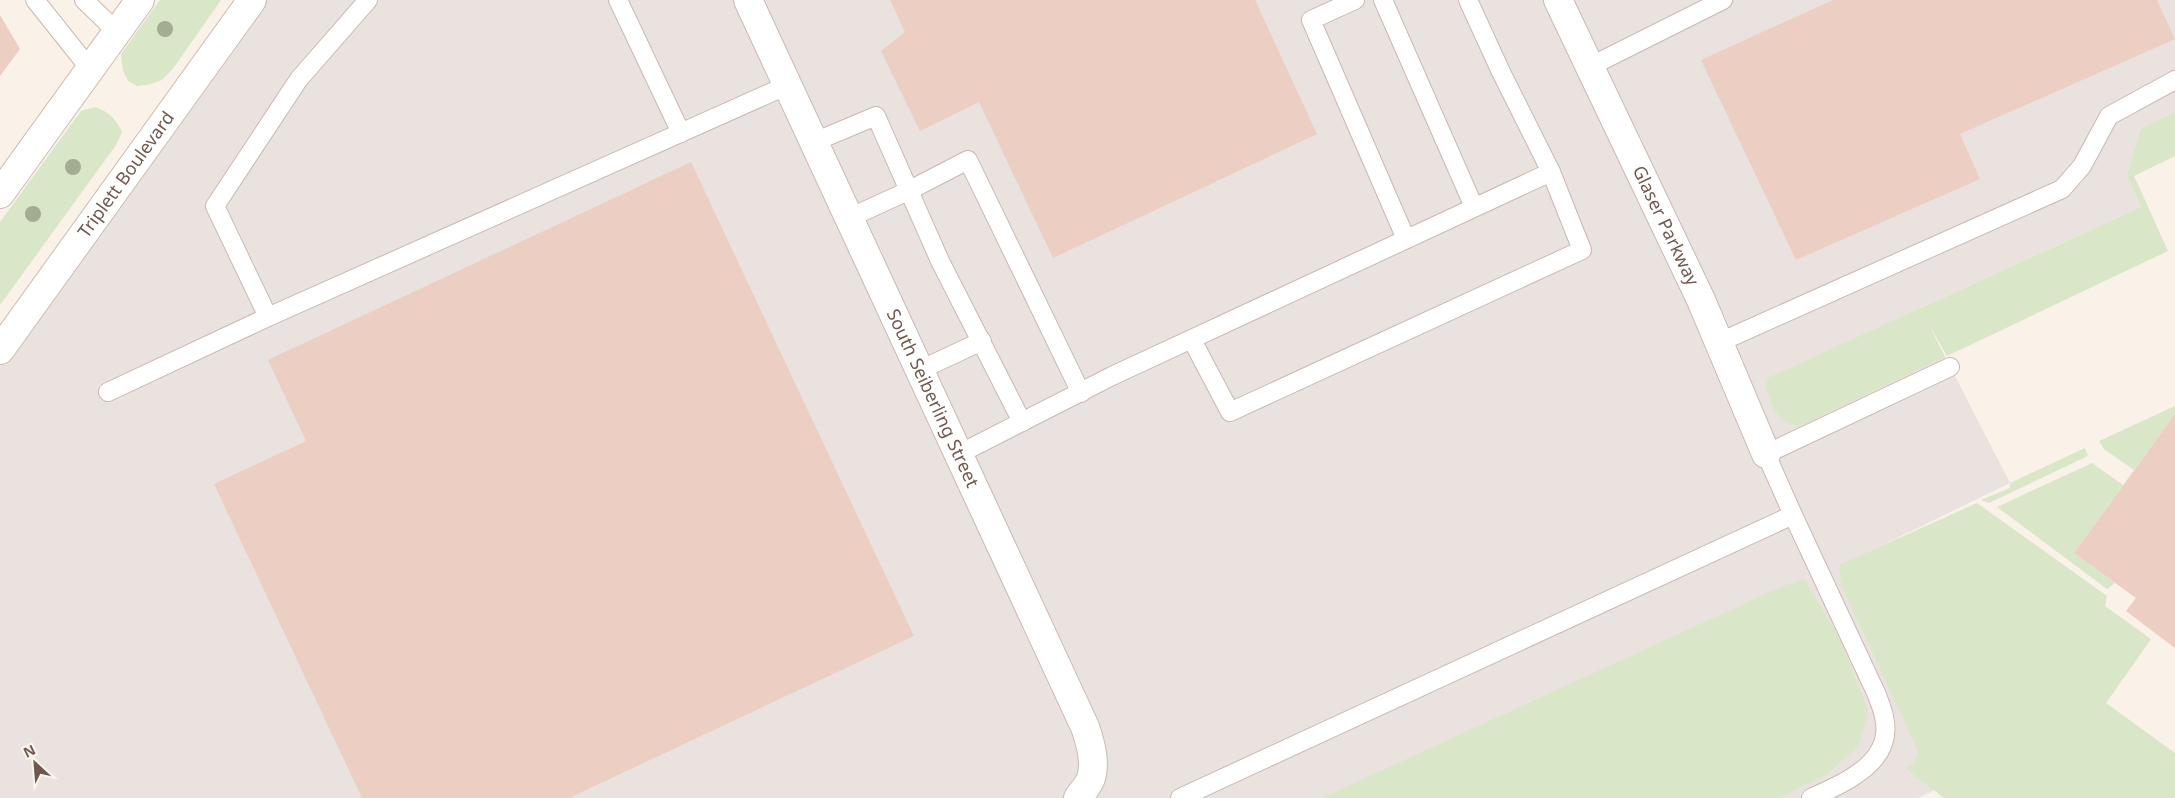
<svg xmlns="http://www.w3.org/2000/svg" width="2175" height="798" font-family="'Noto Sans',sans-serif">
<rect width="100%" height="100%" fill="#faf1e9"/>
<path fill="#e9e2de" d="M 252,0 L 2175,0 L 2175,112 L 2141,128 L 2127,175 L 2141,207 L 1920,308 L 2010,483 L 1854,559 L 1954,781 L 1918,798 L 0,798 L 0,350 Z"/>
<g fill="#d9e6c8">
<path d="M 160,0 L 221,0 L 172,70 L 162,80 L 147,85 L 137,86 L 128,81 L 123,71 L 121,54 Z"/>
<path d="M 95,107 C 109,112 115,118 122,132 L 116,145 L 0,305 L 0,222 L 81,111 Z"/>
<path d="M 2175,112 L 2175,156 L 2134,176 L 2168,251 L 1947,356 L 1928,323 L 1945,357 L 1800,426 C 1775,422 1776,410 1765,389 L 1768,378 L 2141,207 L 2127,175 L 2141,128 Z"/>
<path d="M 2175,406 L 2175,414 L 2134,470 L 2104,449 L 2099,441 Z"/>
<path d="M 2085,448 L 2088,456 L 1989,503 L 1981,500 L 2010,488 L 2010,483 Z"/>
<path d="M 2092,463 L 2123,485 L 2074,553 L 2115,583 L 2107,589 L 1997,507 Z"/>
<path d="M 1977,503 L 2107,596 L 2105,606 L 2151,639 L 2106,703 L 2175,753 L 2175,798 L 1944,798 L 1905,768 L 1915,762 L 1918,751 L 1841,585 L 1839,565 Z"/>
<path d="M 1805,579 L 1841,642 L 1868,710 L 1859,745 L 1826,775 L 1777,798 L 1322,798 L 1783,586 Z"/>
</g>
<g fill="#eccec3">
<path d="M 890,0 L 1255,0 L 1317,134 L 1053,258 L 979,102 L 920,131 L 881,51 L 905,32 Z"/>
<path d="M 1833,0 L 2157,0 L 2175,39 L 1960,134 L 1980,179 L 1796,260 L 1701,60 Z"/>
<path d="M 0,15 L 20,49 L 0,76 Z"/>
<path d="M 691,162 L 914,636 L 569,798 L 362,798 L 214,484 L 306,441 L 268,360 Z"/>
<path d="M 2175,414 L 2175,648 L 2126,611 L 2136,598 L 2074,553 Z"/>
</g>
<g fill="none" stroke-linecap="round" stroke-linejoin="round">
<defs>
<g id="lane">
<path d="M 35,0 L 90,69"/>
<path d="M 84,0 L 117,32"/>
<path d="M 618,0 L 681,133"/>
<path d="M 1355,0 L 1311,20 L 1406,239"/>
<path d="M 1383,0 L 1474,207"/>
<path d="M 1468,0 L 1501,72 L 1551,172"/>
<path d="M 1589,67 L 1723,0"/>
<path d="M 814,142 L 876,116 L 940,261 L 1022,422"/>
<path d="M 849,218 L 908,191 L 968,160 L 1081,393"/>
<path d="M 268,317 L 215,206 L 299,79 L 368,0"/>
<path d="M 1720,342 L 2062,189 L 2082,166 L 2109,116 L 2175,80"/>
<path d="M 920,370 L 982,341"/>
<path d="M 108,392 L 268,317 L 788,85"/>
<path d="M 959,454 L 1112,376 L 1551,172 L 1582,250 L 1230,412 L 1192,340"/>
<path d="M 1180,798 L 1793,515"/>
<path d="M 1811,798 C 1844,783 1895,762 1884,717 C 1883,709 1879,702 1877,695 L 1793,515 L 1766,454 L 1950,367"/>
</g>
<g id="street">
<path id="s1" d="M 748,0 L 1085,727 C 1090,741 1096,763 1091,778 C 1089,785 1082,792 1078,798"/>
<path id="s2" d="M 1558,0 L 1701,300 L 1766,454"/>
</g>
<g id="secondary">
<path d="M 0,194 L 140,0"/>
<path id="s3" d="M 0,350 L 252,0"/>
</g>
</defs>
<use href="#lane" stroke="#cbb8b0" stroke-width="20"/>
<use href="#street" stroke="#cbb8b0" stroke-width="30"/>
<use href="#secondary" stroke="#cfbab0" stroke-width="30"/>
<use href="#lane" stroke="#fff" stroke-width="18"/>
<use href="#street" stroke="#fff" stroke-width="28"/>
<use href="#secondary" stroke="#fff" stroke-width="28"/>
</g>
<g fill="#a3ad91">
<circle cx="165" cy="29" r="8"/>
<circle cx="73" cy="167" r="8"/>
<circle cx="33" cy="214" r="8"/>
</g>
<g text-anchor="middle" stroke-width="4.5" stroke-linejoin="round" paint-order="stroke">
<g font-size="18" fill="#72574f" stroke="#fdf5ef">
<text dy="6" stroke="none"><textPath href="#s3" startOffset="216">Triplett Boulevard</textPath></text>
<text dy="6" stroke="none"><textPath href="#s2" startOffset="250">Glaser Parkway</textPath></text>
<text dy="6" stroke="none"><textPath href="#s1" startOffset="439">South Seiberling Street</textPath></text>
</g>
</g>
<g transform="translate(35 763) rotate(334)" stroke="#fdf5ef" stroke-width="4" paint-order="stroke">
<path d="M0-4L9 19L0 12L-9 19Z" fill="#72574f"/>
<text y="-8" font-size="14" font-weight="bold" text-anchor="middle" fill="#72574f">N</text>
</g>
</svg>
